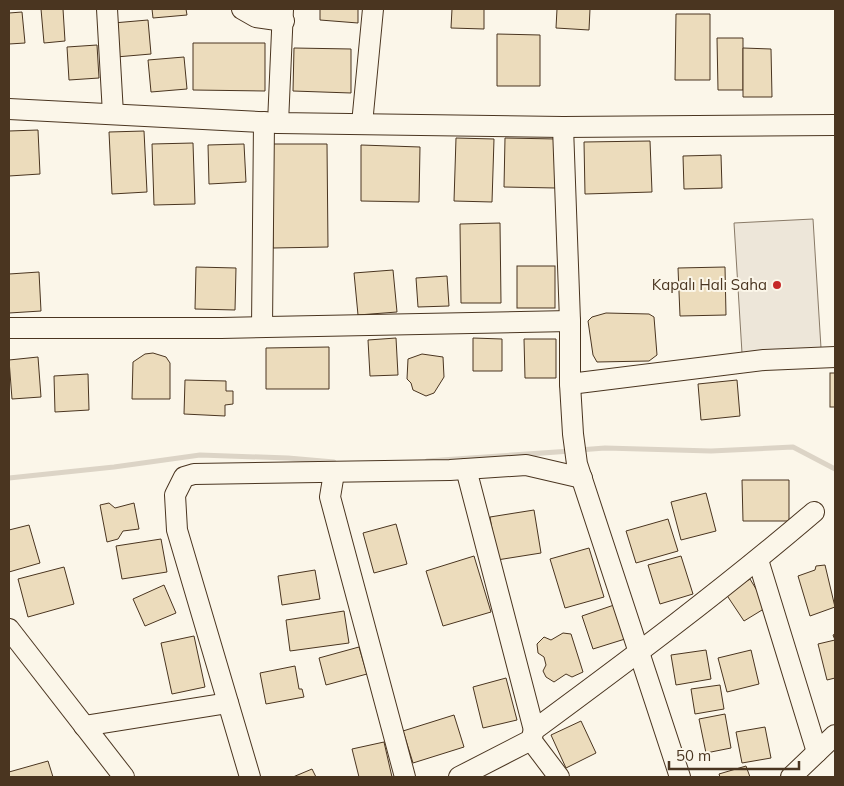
<svg xmlns="http://www.w3.org/2000/svg" width="844" height="786" font-family="Mulish,sans-serif">
<rect width="100%" height="100%" fill="#fbf6e9"/>
<path fill="#ede6d9" stroke="#887966" d="M 813,219 L 821,348 L 742,353 L 734,223 Z"/>
<g fill="none" stroke-linecap="round" stroke-linejoin="round">
<g stroke="#dcd4c6" stroke-width="5">
<path d="M 579,450 L 605,448 L 711,451 L 793,447 L 835,469"/>
<path d="M 427,461 L 571,451"/>
<path d="M 9,478 L 114,467 L 200,455 L 288,458 L 334,462"/>
</g>
</g>
<g fill="#ecdcbc" stroke="#4a3520">
<path d="M 41,9 L 63,9 L 65,41 L 44,43 Z"/>
<path d="M 152,9 L 186,9 L 187,15 L 153,18 Z"/>
<path d="M 320,9 L 358,9 L 358,23 L 320,20 Z"/>
<path d="M 452,9 L 484,9 L 484,29 L 451,28 Z"/>
<path d="M 557,9 L 590,9 L 589,30 L 556,28 Z"/>
<path d="M 22,12 L 25,43 L 9,44 L 9,13 Z"/>
<path d="M 676,14 L 710,14 L 710,80 L 675,80 Z"/>
<path d="M 148,20 L 151,54 L 116,57 L 113,23 Z"/>
<path d="M 497,34 L 540,35 L 540,86 L 497,86 Z"/>
<path d="M 717,38 L 743,38 L 743,90 L 718,90 Z"/>
<path d="M 193,43 L 265,43 L 265,91 L 193,90 Z"/>
<path d="M 97,45 L 99,78 L 69,80 L 67,47 Z"/>
<path d="M 294,48 L 351,49 L 351,93 L 293,91 Z"/>
<path d="M 743,48 L 771,49 L 772,97 L 743,97 Z"/>
<path d="M 184,57 L 187,89 L 151,92 L 148,60 Z"/>
<path d="M 38,130 L 40,174 L 9,176 L 9,131 Z"/>
<path d="M 144,131 L 147,192 L 112,194 L 109,132 Z"/>
<path d="M 456,138 L 494,139 L 492,202 L 454,201 Z"/>
<path d="M 505,138 L 557,139 L 556,188 L 504,187 Z"/>
<path d="M 650,141 L 652,192 L 585,194 L 584,142 Z"/>
<path d="M 193,143 L 195,204 L 154,205 L 152,144 Z"/>
<path d="M 244,144 L 246,182 L 209,184 L 208,145 Z"/>
<path d="M 272,144 L 327,144 L 328,247 L 273,248 Z"/>
<path d="M 361,145 L 420,147 L 419,202 L 361,201 Z"/>
<path d="M 721,155 L 722,188 L 684,189 L 683,156 Z"/>
<path d="M 500,223 L 501,303 L 461,303 L 460,224 Z"/>
<rect x="517" y="266" width="38" height="42"/>
<path d="M 196,267 L 236,268 L 235,310 L 195,309 Z"/>
<path d="M 725,267 L 726,315 L 680,316 L 678,268 Z"/>
<path d="M 393,270 L 397,312 L 358,315 L 354,273 Z"/>
<path d="M 39,272 L 41,311 L 9,313 L 9,274 Z"/>
<path d="M 447,276 L 449,306 L 418,307 L 416,278 Z"/>
<path d="M 606,313 L 649,314 L 654,317 L 657,355 L 649,361 L 597,362 L 593,355 L 588,321 L 592,317 Z"/>
<path d="M 396,338 L 398,375 L 370,376 L 368,340 Z"/>
<path d="M 473,338 L 502,339 L 502,371 L 473,371 Z"/>
<path d="M 524,339 L 556,339 L 556,378 L 525,378 Z"/>
<path d="M 329,347 L 329,389 L 266,389 L 266,348 Z"/>
<path d="M 153,353 L 166,357 L 170,363 L 170,399 L 132,399 L 133,362 L 145,354 Z"/>
<path d="M 422,354 L 443,357 L 444,377 L 434,393 L 426,396 L 413,390 L 411,383 L 407,379 L 408,359 Z"/>
<path d="M 38,357 L 41,397 L 12,399 L 9,360 Z"/>
<rect x="830" y="373" width="5" height="34"/>
<path d="M 88,374 L 89,410 L 55,412 L 54,376 Z"/>
<path d="M 185,380 L 226,381 L 226,391 L 233,391 L 233,404 L 225,405 L 225,416 L 184,414 Z"/>
<path d="M 737,380 L 740,416 L 701,420 L 698,384 Z"/>
<path d="M 742,480 L 789,480 L 789,521 L 743,521 Z"/>
<path d="M 706,493 L 716,531 L 681,540 L 671,502 Z"/>
<path d="M 109,503 L 115,508 L 134,503 L 139,529 L 123,531 L 118,539 L 107,542 L 100,505 Z"/>
<path d="M 534,510 L 541,553 L 497,560 L 490,517 Z"/>
<path d="M 668,519 L 678,551 L 636,563 L 626,531 Z"/>
<path d="M 396,524 L 407,564 L 374,573 L 363,533 Z"/>
<path d="M 29,525 L 40,563 L 9,572 L 9,530 Z"/>
<path d="M 161,539 L 167,572 L 122,579 L 116,546 Z"/>
<path d="M 589,548 L 604,597 L 565,608 L 550,559 Z"/>
<path d="M 474,556 L 491,612 L 443,626 L 426,571 Z"/>
<path d="M 681,556 L 693,594 L 660,604 L 648,565 Z"/>
<path d="M 825,565 L 835,607 L 810,616 L 798,576 L 815,570 L 816,566 Z"/>
<path d="M 64,567 L 74,604 L 28,617 L 18,579 Z"/>
<path d="M 315,570 L 320,599 L 282,605 L 278,576 Z"/>
<path d="M 750,579 L 767,607 L 744,621 L 726,594 Z"/>
<path d="M 164,585 L 176,613 L 145,626 L 133,599 Z"/>
<path d="M 614,605 L 625,639 L 593,649 L 582,616 Z"/>
<path d="M 344,611 L 349,643 L 290,651 L 286,620 Z"/>
<path d="M 563,633 L 571,634 L 583,672 L 572,677 L 566,674 L 554,682 L 546,677 L 543,671 L 546,665 L 544,657 L 538,653 L 537,644 L 544,637 L 551,640 Z"/>
<path d="M 835,634 L 835,678 L 827,680 L 818,644 L 835,640 L 833,635 Z"/>
<path d="M 194,636 L 205,687 L 172,694 L 161,643 Z"/>
<path d="M 359,647 L 367,674 L 326,685 L 319,658 Z"/>
<path d="M 706,650 L 711,679 L 676,685 L 671,655 Z"/>
<path d="M 751,650 L 759,684 L 727,692 L 718,658 Z"/>
<path d="M 295,666 L 299,689 L 302,689 L 304,697 L 266,704 L 260,673 Z"/>
<path d="M 506,678 L 517,720 L 483,728 L 473,687 Z"/>
<path d="M 720,685 L 724,709 L 695,714 L 691,689 Z"/>
<path d="M 725,714 L 731,748 L 706,753 L 699,719 Z"/>
<path d="M 454,715 L 464,747 L 413,763 L 403,731 Z"/>
<path d="M 581,721 L 596,753 L 566,768 L 551,735 Z"/>
<path d="M 765,727 L 771,758 L 742,763 L 736,732 Z"/>
<path d="M 384,742 L 392,777 L 359,777 L 352,749 Z"/>
<path d="M 48,761 L 53,777 L 9,777 L 9,772 Z"/>
<path d="M 746,766 L 750,777 L 720,777 L 719,774 Z"/>
<path d="M 312,769 L 316,777 L 293,777 Z"/>
</g>
<g fill="none" stroke-linecap="round" stroke-linejoin="round">
<defs>
<g id="minor">
<path d="M 107,9 L 113,114"/>
<path d="M 242,9 L 256,17 L 284,21"/>
<path d="M 9,109 L 278,123 L 563,127 L 835,125"/>
<path d="M 278,123 L 283,9"/>
<path d="M 362,124 L 373,9"/>
<path d="M 563,127 L 570,321 L 570,384 L 573,434 L 577,464 L 680,777"/>
<path d="M 262,327 L 264,122"/>
<path d="M 9,328 L 221,328 L 570,321"/>
<path d="M 570,384 L 764,360 L 835,357"/>
<path d="M 466,469 L 534,730"/>
<path d="M 334,473 L 330,497 L 405,777"/>
<path d="M 758,560 L 817,752"/>
<path d="M 9,629 L 124,777"/>
<path d="M 84,726 L 228,703"/>
<path d="M 531,740 L 559,777"/>
<path d="M 250,777 L 177,530 L 175,495 L 184,477 L 194,474 L 450,470 L 526,465 L 582,478"/>
<path d="M 459,777 L 531,740 L 534,730 C 629,660 724,589 814,512"/>
<path d="M 791,777 L 835,735"/>
</g>
</defs>
<use href="#minor" stroke="#4a3520" stroke-width="22"/>
<use href="#minor" stroke="#fbf6e9" stroke-width="20"/>
</g>
<circle fill="#c62828" stroke="#fbf6e9" stroke-width="2" cx="777" cy="285" r="5"/>
<g text-anchor="middle" stroke-width="4" stroke-linejoin="round" paint-order="stroke">
<g font-size="15" fill="#4a3520" stroke="#fbf6e9" text-anchor="end">
<text x="767" y="290">Kapalı Halı Saha</text>
</g>
</g>
<rect width="844" height="786" fill="none" stroke="#4a3520" stroke-width="20"/>
<path d="M669 761v8h130v-8" fill="none" stroke="#4a3520" stroke-width="2.5"/>
<text x="676" y="761" font-size="15" fill="#4a3520" stroke="#fbf6e9" stroke-width="4" paint-order="stroke">50 m</text>
</svg>
